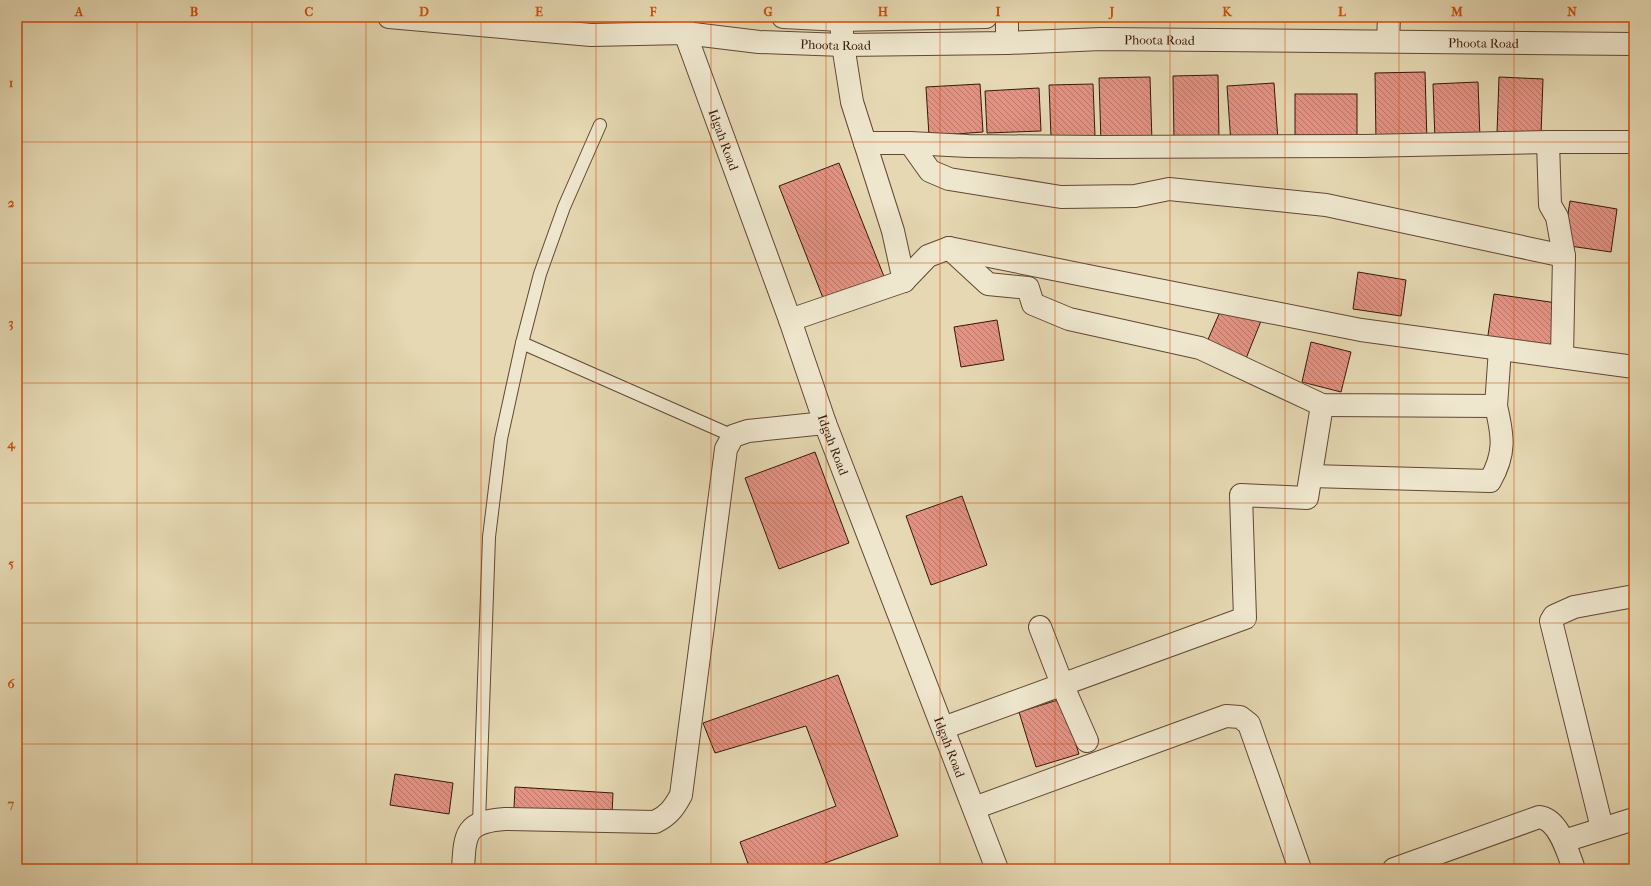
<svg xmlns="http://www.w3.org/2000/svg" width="1651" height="886" font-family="'IM FELL French Canon',serif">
<defs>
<pattern id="building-back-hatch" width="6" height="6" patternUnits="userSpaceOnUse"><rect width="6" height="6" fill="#e39384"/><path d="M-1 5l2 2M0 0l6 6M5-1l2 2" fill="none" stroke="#b9776a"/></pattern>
</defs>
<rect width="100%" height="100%" fill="#e5d8b2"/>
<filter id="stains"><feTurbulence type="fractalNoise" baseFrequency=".005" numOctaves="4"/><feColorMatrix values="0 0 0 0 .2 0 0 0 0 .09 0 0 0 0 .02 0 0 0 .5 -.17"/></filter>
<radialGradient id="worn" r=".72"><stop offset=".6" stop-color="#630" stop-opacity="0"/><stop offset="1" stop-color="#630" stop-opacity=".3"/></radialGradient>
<g fill="url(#building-back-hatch)" stroke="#36170b">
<path d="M 1425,72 L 1427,142 L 1376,142 L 1375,73 Z"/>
<path d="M 1218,75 L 1219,141 L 1174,142 L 1173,76 Z"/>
<path d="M 1150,77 L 1152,142 L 1101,143 L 1099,78 Z"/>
<path d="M 1499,77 L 1543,79 L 1541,135 L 1497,133 Z"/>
<path d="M 1478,82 L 1480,139 L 1435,140 L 1433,84 Z"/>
<path d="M 1274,83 L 1278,141 L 1231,144 L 1227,86 Z"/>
<path d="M 980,84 L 983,132 L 929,136 L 926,87 Z"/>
<path d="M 1093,84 L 1095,136 L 1051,137 L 1049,85 Z"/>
<path d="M 1039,88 L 1041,131 L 987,133 L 985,91 Z"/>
<rect x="1295" y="94" width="62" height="41"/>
<path d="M 839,163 L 885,279 L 825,303 L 779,186 Z"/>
<path d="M 1570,201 L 1617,209 L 1611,252 L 1563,245 Z"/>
<path d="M 1358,272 L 1406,280 L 1401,316 L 1353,309 Z"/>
<path d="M 1494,294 L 1557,303 L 1550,351 L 1487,342 Z"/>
<path d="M 1223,305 L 1261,321 L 1245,361 L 1206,344 Z"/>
<path d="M 997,320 L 1004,360 L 961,367 L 954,327 Z"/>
<path d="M 1311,342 L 1351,352 L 1341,392 L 1302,382 Z"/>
<path d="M 815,452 L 849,543 L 779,569 L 745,478 Z"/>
<path d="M 962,496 L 987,565 L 931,585 L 906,516 Z"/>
<path d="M 838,675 L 898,836 L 809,869 L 750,869 L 740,842 L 836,806 L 806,726 L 715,753 L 703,723 Z"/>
<path d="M 1061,699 L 1079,754 L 1036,767 L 1019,712 Z"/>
<path d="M 395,774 L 453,783 L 449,814 L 390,805 Z"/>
<path d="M 515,787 L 613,793 L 612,814 L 514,808 Z"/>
</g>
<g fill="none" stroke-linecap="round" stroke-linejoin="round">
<defs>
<g id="service">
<path d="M 522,343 L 733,436"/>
<path d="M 479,823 L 489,537 L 501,439 L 522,343 L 540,274 L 564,207 L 600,125"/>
</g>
<g id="minor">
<path d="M 841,20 L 843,45 L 852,102 L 893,231 L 904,281"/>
<path d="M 1388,41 L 1389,17"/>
<path d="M 1007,43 L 1007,17"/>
<path d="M 1548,142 L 1550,205 L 1557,217 L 1564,256 L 1562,357"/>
<path d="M 865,143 L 910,143 L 968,146 L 1100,147 L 1364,146 L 1548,142 L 1634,142"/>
<path d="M 910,143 L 930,171 L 949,179 L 1061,197 L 1135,196 L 1169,189 L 1326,205 L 1564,256"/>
<path d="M 949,248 L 988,284 L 1028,288 L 1033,304 L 1069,319 L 1200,348 L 1322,405 L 1496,406 L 1500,349"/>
<path d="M 790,320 L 904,281 L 928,256 L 949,248 L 1113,281 L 1361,330 L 1634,367"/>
<path d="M 1311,476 L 1490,481 C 1506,453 1503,436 1496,406"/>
<path d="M 1040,627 L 1062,684 L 1087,741"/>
<path d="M 943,728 L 1245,618 L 1241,495 L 1307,498 L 1322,405"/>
<path d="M 974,808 L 1226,716 L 1240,717 L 1249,724 L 1300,869"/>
<path d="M 1602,828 L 1551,621 L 1554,616 L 1574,607 L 1634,596"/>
<path d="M 1564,841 L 1634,819"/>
<path d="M 463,869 C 465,833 465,822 505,819 L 655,822 C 668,816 674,808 681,795 L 726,449 L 733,436 L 748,431 L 825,423"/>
<path d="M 1394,869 L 1539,817 C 1559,819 1568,853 1574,869"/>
</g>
<g id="tertiary">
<path id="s1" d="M 389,17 L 591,35 L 685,33 L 759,42 L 843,45 L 1007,43 L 1101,39 L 1634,44"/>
<path id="s2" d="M 681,17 L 685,33 L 790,320 L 825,423 L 997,869"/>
<path d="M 783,17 L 841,20 L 986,17"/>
</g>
</defs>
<use href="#service" stroke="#624735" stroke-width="14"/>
<use href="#minor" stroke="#624735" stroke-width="24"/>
<use href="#tertiary" stroke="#624735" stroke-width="24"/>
<use href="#service" stroke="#eee6cd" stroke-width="12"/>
<use href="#minor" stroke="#eee6cd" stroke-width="22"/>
<use href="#tertiary" stroke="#eee6cd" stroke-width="22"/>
</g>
<path fill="none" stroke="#cd4f0c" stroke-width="1" stroke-opacity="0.55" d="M 137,17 L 137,869M 252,17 L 252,869M 366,17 L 366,869M 481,17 L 481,869M 596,17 L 596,869M 711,17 L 711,869M 826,17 L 826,869M 940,17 L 940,869M 1055,17 L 1055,869M 1170,17 L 1170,869M 1285,17 L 1285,869M 1399,17 L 1399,869M 1514,17 L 1514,869M 17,142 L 1634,142M 17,263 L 1634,263M 17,383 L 1634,383M 17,503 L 1634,503M 17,623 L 1634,623M 17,744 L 1634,744"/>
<g text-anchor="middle" stroke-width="3.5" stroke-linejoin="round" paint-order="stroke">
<g font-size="13" fill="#36170b" stroke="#eee6cd">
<text dy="5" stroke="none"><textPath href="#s1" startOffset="772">Phoota Road</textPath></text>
<text dy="5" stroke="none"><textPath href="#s1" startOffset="1096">Phoota Road</textPath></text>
<text dy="5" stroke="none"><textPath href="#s1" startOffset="448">Phoota Road</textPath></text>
<text dy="5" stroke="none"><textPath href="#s2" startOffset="130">Idgah Road</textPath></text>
<text dy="5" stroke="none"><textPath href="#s2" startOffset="454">Idgah Road</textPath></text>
<text dy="5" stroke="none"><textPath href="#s2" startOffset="778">Idgah Road</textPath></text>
</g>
</g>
<rect width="1651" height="886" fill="none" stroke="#e5d8b2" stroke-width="44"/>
<rect x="22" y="22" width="1607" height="842" fill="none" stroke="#cd4f0c" stroke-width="1.5"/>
<g font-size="13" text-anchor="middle" font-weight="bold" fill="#cd4f0c">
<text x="79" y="16">A</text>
<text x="194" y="16">B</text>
<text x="309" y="16">C</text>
<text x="424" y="16">D</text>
<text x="539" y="16">E</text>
<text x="653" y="16">F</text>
<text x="768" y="16">G</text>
<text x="883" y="16">H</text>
<text x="998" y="16">I</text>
<text x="1112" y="16">J</text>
<text x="1227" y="16">K</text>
<text x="1342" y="16">L</text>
<text x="1457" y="16">M</text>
<text x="1572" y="16">N</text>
<text x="11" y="87">1</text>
<text x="11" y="207">2</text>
<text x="11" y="327">3</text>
<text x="11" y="448">4</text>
<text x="11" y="568">5</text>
<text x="11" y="688">6</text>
<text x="11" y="808">7</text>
</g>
<rect width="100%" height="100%" filter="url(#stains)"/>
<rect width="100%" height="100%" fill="url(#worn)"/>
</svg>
